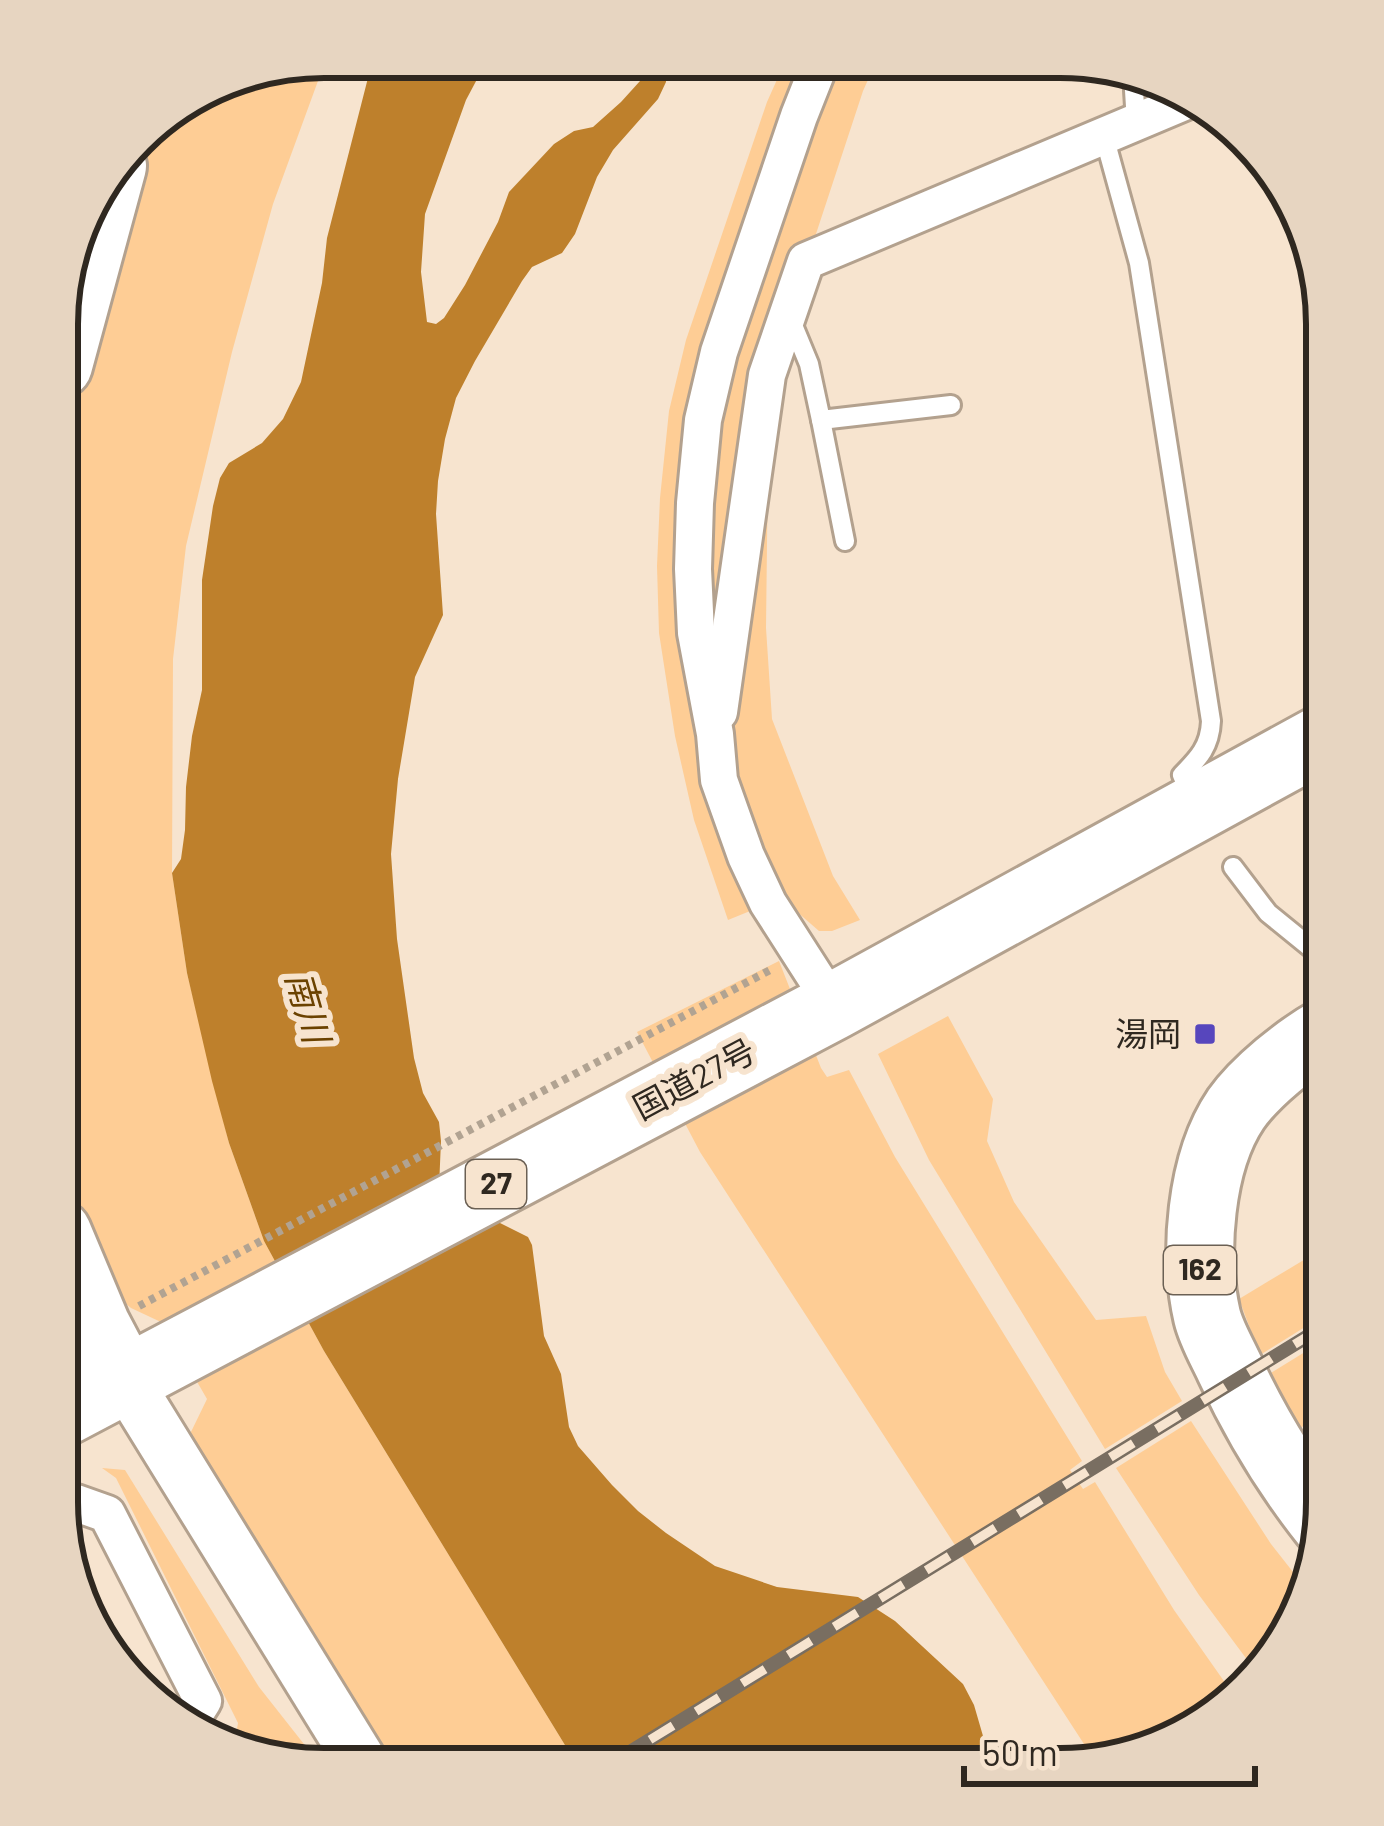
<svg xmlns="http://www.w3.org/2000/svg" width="1384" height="1826" font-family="Barlow,'Noto Sans JP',sans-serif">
<rect width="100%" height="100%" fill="#f7e4cf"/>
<g fill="#fecd95">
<path d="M 876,62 L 863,91 L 813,243 L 716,674 L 707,572 L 717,422 L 732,355 L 835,63 Z"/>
<path d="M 805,63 L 681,505 L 755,909 L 728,920 L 694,820 L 675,736 L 659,633 L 657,566 L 660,498 L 669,411 L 686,340 L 767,102 L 784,64 Z"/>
<path d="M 322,70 L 273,204 L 232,352 L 186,546 L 173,659 L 172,873 L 187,973 L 229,1143 L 264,1241 L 324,1351 L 579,1768 L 387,1767 L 196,1448 L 190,1434 L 207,1399 L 163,1323 L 131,1308 L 120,1299 L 96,1262 L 58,1160 L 59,455 C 84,344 113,236 144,128 L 148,123 L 237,71 Z"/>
<path d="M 768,459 L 766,628 L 772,719 L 833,876 L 860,920 L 832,931 L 819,931 L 780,897 L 737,784 L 732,738 Z"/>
<path d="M 779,961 L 821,1068 L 827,1077 L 849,1070 L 895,1157 L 1082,1461 L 1070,1470 L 1083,1489 L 1095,1482 L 1174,1610 L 1233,1694 L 1179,1741 L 1095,1761 L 700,1152 L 637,1032 Z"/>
<path d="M 948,1016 L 993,1099 L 987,1141 L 1014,1202 L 1096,1320 L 1146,1316 L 1165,1372 L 1182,1401 L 1105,1449 L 929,1160 L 878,1054 Z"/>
<path d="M 1327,1246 L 1326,1314 L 1260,1355 L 1239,1299 Z"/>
<path d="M 1326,1339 L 1326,1412 L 1297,1430 L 1269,1374 Z"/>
<path d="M 1191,1421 L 1271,1544 L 1304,1586 L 1282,1651 L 1257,1673 L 1199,1595 L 1116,1468 Z"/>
<path d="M 102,1468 L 125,1470 L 259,1687 L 322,1767 L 289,1767 L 248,1751 L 237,1729 L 238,1723 L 116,1478 Z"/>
</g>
<path fill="#be802c" d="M 483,68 L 466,100 L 425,214 L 421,272 L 427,322 L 436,324 L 444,318 L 465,285 L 498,222 L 509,192 L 554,144 L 574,131 L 593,127 L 621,102 L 650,70 L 661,69 L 666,73 L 666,82 L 658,99 L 613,150 L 597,177 L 575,234 L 562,253 L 532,267 L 522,281 L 475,361 L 456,398 L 445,439 L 438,481 L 436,514 L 443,615 L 415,677 L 398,779 L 391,854 L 397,939 L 414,1058 L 423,1093 L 439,1122 L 441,1141 L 439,1187 L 446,1196 L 528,1237 L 532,1245 L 544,1336 L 561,1374 L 569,1427 L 578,1446 L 612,1485 L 638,1511 L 666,1533 L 715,1566 L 777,1587 L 858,1597 L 895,1621 L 963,1684 L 974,1705 L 983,1736 L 1002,1769 L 579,1768 L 324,1351 L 264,1241 L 229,1143 L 212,1081 L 187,973 L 172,873 L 181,859 L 185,830 L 186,787 L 192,736 L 202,690 L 202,580 L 213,506 L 220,478 L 229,463 L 262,443 L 283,419 L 301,382 L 322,283 L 327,238 L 370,70 Z"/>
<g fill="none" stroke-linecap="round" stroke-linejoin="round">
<defs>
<g id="lane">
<path d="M 1133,74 L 1136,123"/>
<path d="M 1104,136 L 1139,263 L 1211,721 C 1210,746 1199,758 1182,775 L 1185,782"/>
<path d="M 790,318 L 809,364 L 821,420 L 951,405"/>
<path d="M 821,420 L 845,541"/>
<path d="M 1233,867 L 1268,913 L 1327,961"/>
</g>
<g id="street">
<path d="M 820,63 L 799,116 L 719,352 L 703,420 L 695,503 L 693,569 L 696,633 L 715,734 L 719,780 L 746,856 L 768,903 L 834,1006"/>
<path d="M 719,712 L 767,375 L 806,261 L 1196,97"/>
<path d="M 59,1511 L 76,1503 L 107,1514 L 203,1701 L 186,1728"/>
</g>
<path id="secondary" d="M 126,1381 L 364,1767"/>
<g id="highway">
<path d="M 59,365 L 113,166"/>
<path d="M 58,1233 L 97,1326 L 126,1381"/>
<path d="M 57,1416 L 834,1006 L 1327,736"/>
<path d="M 1325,1524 C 1286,1475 1255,1423 1229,1367 C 1221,1350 1211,1333 1207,1316 C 1193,1255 1200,1162 1236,1109 C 1256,1081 1297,1048 1327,1031"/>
</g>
</defs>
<use href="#lane" stroke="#b3a18e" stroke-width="24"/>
<use href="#street" stroke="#b3a18e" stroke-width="42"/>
<use href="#secondary" stroke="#b3a18e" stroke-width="57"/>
<use href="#highway" stroke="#b3a18e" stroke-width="72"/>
<path stroke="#b1a392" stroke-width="8" stroke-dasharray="6 6" stroke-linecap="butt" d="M 139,1306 L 772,969"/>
<use href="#lane" stroke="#fff" stroke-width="18"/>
<use href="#street" stroke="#fff" stroke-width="36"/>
<use href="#secondary" stroke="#fff" stroke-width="51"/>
<use href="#highway" stroke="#fff" stroke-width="66"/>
<defs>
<path id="rail" d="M 604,1768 L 1326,1325"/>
</defs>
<use href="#rail" stroke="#796e61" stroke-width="14"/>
<use href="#rail" stroke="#f7e4cf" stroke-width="9" stroke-dasharray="27" stroke-linecap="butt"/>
</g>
<rect fill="#5746bd" stroke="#f7e4cf" stroke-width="4.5" x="1193" y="1022" width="24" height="24" rx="6"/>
<g text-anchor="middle" stroke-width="12" stroke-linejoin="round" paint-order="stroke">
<g fill="#f7e4cf" stroke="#6b6054" stroke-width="3">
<rect x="466" y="1160" width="60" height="48" rx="9"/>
<rect x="1164" y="1246" width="72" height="48" rx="9"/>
</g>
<g font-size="30" font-weight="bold" fill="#2f2820">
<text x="496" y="1194">27</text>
<text x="1200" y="1280">162</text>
</g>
<g font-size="33" fill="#2f2820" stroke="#f7e4cf" text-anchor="end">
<text x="1181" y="1046">湯岡</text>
</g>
<g font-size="33" fill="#2f2820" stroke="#f7e4cf">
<text transform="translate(694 1079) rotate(-28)" y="12">国道27号</text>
</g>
<g font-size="36" font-style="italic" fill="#6b4200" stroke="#f7e4cf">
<text transform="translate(308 1007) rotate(74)" y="13">南川</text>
</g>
</g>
<path d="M0 0H1384V1826H0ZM324 78H1060A246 246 0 0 1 1306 324V1502A246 246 0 0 1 1060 1748H324A246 246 0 0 1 78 1502V324A246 246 0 0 1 324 78Z" fill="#e7d5c1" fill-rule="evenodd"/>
<path fill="none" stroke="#2f2820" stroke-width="6" d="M324 78H1060A246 246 0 0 1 1306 324V1502A246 246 0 0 1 1060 1748H324A246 246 0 0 1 78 1502V324A246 246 0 0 1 324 78Z"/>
<path d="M964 1766v18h291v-18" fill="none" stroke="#2f2820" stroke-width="6"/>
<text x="982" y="1766" font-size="36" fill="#2f2820" stroke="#f7e4cf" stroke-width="9" paint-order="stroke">50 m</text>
</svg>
